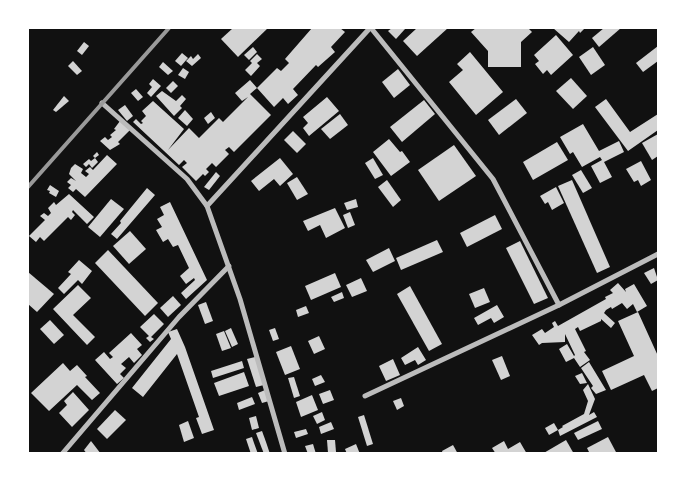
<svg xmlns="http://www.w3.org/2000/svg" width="686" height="481" font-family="Overpass,sans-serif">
<rect width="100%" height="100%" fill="#111"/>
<g fill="#d3d3d3">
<path d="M 233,28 L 268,28 L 238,57 L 221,39 Z"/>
<path d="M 312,28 L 340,28 L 345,32 L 331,47 L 335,52 L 318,67 L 316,65 L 293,89 L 298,95 L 288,104 L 283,98 L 274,107 L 257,88 L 250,94 L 271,115 L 234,152 L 229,147 L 225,150 L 229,154 L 216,167 L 212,163 L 206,169 L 209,172 L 205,176 L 203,174 L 196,181 L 182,167 L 187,163 L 184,160 L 179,165 L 133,122 L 136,119 L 141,124 L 143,123 L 141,121 L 146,116 L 142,111 L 153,101 L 184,129 L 168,150 L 189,128 L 199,138 L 219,118 L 223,122 L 248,97 L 242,101 L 235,93 L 250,80 L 257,88 L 277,68 L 281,71 L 289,63 L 285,59 Z"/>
<path d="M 392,28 L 403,28 L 405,29 L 396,39 L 388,31 Z"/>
<path d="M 417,28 L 448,28 L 417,56 L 403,41 Z"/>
<path d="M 476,28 L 528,28 L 532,32 L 521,42 L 521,67 L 488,67 L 488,51 L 471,32 Z"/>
<path d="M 553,28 L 585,28 L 580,33 L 579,31 L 569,42 Z"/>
<path d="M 604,28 L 621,28 L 599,47 L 592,38 Z"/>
<path d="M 556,35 L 573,55 L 551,75 L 547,70 L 543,74 L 535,64 L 539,61 L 534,55 Z"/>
<path d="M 84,42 L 89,46 L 82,55 L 77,51 Z"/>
<path d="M 658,46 L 658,61 L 643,72 L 636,63 Z"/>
<path d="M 253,47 L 257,52 L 249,60 L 244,55 Z"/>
<path d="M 593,47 L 605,65 L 591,75 L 579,57 Z"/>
<path d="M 470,52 L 503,92 L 476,115 L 449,82 L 463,70 L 457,64 Z"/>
<path d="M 182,53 L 188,58 L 181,66 L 175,61 Z"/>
<path d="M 198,54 L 201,58 L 192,66 L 186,61 L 191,56 L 193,59 Z"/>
<path d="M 257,54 L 262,59 L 257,63 L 260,66 L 251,76 L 245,70 L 252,63 L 250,61 Z"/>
<path d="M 73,61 L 82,71 L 77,75 L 68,66 Z"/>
<path d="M 163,62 L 173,71 L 168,75 L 159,67 Z"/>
<path d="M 183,68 L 189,72 L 185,79 L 178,75 Z"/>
<path d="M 398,69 L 410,85 L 394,98 L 382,82 Z"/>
<path d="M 571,78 L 587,96 L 573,109 L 556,91 Z"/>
<path d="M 153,79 L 161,86 L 151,97 L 147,93 L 152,87 L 149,84 Z"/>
<path d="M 173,81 L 178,86 L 171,93 L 166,88 Z"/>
<path d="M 136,89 L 143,97 L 138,101 L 131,93 Z"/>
<path d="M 162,91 L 176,101 L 182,95 L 186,99 L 180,106 L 182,108 L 174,116 L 156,96 Z"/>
<path d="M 64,96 L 69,101 L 56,112 L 53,110 Z"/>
<path d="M 327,97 L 339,111 L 309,136 L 303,128 L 308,123 L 303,117 Z"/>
<path d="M 516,99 L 527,113 L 499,135 L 488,120 Z"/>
<path d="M 606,99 L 630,132 L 658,114 L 658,130 L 628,151 L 595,107 Z"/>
<path d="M 424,100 L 435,114 L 402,142 L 390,127 Z"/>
<path d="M 125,105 L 133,116 L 127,121 L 118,110 Z"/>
<path d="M 185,110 L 193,119 L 187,126 L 178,118 Z"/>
<path d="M 211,112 L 215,118 L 208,124 L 204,118 Z"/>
<path d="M 340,114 L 348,125 L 330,139 L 321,129 Z"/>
<path d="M 120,121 L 130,130 L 118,142 L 120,144 L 110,150 L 100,141 L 105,137 L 108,140 L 112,137 L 110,135 L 116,130 L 114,129 Z"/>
<path d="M 583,124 L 599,151 L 619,141 L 624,152 L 604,162 L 612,177 L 600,183 L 591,166 L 602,160 L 600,157 L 582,167 L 573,152 L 570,154 L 560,137 Z"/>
<path d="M 293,131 L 306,144 L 297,153 L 284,140 Z"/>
<path d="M 658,134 L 658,156 L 652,160 L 642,143 Z"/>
<path d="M 389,139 L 400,152 L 402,151 L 410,162 L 391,176 L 373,152 Z"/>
<path d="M 557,142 L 568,160 L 533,180 L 523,162 Z"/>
<path d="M 454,145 L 476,176 L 439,201 L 418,170 Z"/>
<path d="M 97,152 L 99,155 L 95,158 L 98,162 L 92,168 L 89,164 L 86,167 L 83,164 L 89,159 L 91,161 L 95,158 L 93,156 Z"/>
<path d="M 107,155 L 117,164 L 85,197 L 76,189 L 73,192 L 68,188 L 71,185 L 67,182 L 71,178 L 76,181 L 69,174 L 71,168 L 75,164 L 83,169 L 81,173 L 86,177 L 89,174 L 85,171 L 90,167 L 93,170 Z"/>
<path d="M 280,158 L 293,174 L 280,186 L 274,179 L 259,191 L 251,181 Z"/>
<path d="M 373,158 L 383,175 L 375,179 L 365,163 Z"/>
<path d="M 641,161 L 651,180 L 641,186 L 638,180 L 634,182 L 626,169 Z"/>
<path d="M 581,170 L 592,188 L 583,193 L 572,175 Z"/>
<path d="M 216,172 L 220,176 L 209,190 L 204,187 Z"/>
<path d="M 297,177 L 308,194 L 297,200 L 287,183 Z"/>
<path d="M 387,180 L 401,200 L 393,207 L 378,187 Z"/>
<path d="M 572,180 L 610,267 L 597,273 L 558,186 Z"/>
<path d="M 50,185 L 59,191 L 56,197 L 49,193 L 50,191 L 47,190 Z"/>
<path d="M 556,187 L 564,203 L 552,210 L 548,202 L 545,204 L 540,196 Z"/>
<path d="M 147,188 L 155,195 L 117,239 L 111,234 L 121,223 L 120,221 Z"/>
<path d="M 69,194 L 94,217 L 87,224 L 73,210 L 72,212 L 75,215 L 71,220 L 68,217 L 44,241 L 40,237 L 36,242 L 29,236 L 45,220 L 40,216 L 44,213 L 48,216 L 51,213 L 48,208 L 54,202 L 56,205 Z"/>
<path d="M 111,199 L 124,209 L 100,237 L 88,227 Z"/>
<path d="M 356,199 L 358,207 L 347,210 L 344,203 Z"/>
<path d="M 170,202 L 207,280 L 186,299 L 181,293 L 195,280 L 194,278 L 186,284 L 180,276 L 189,268 L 178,245 L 173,247 L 168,239 L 163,242 L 156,230 L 162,227 L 157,219 L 164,215 L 160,207 Z"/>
<path d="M 335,208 L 345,228 L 326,238 L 320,225 L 308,231 L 303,221 Z"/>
<path d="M 350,212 L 355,225 L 348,228 L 343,215 Z"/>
<path d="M 495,215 L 502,229 L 467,247 L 460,233 Z"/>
<path d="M 130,231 L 146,249 L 129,264 L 113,246 Z"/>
<path d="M 437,240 L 443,252 L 401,270 L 396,258 Z"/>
<path d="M 520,241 L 548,298 L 534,304 L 506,248 Z"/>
<path d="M 389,248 L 395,261 L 373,272 L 366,260 Z"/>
<path d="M 108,250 L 158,303 L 145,316 L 95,263 Z"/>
<path d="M 79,260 L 92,271 L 82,284 L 78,280 L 64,294 L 58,288 L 71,274 L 68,272 Z"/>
<path d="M 654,268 L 658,280 L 651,284 L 644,273 Z"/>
<path d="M 28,272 L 54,294 L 37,312 L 28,304 Z"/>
<path d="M 335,273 L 341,287 L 311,300 L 305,286 Z"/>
<path d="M 361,278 L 367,291 L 352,297 L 346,285 Z"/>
<path d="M 618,283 L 626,292 L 625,289 L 634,284 L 647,306 L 637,312 L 633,304 L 627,309 L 622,303 L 612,309 L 611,307 L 606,310 L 604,313 L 615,323 L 611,328 L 601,319 L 601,321 L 580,331 L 578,327 L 575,329 L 586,351 L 584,352 L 590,360 L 580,367 L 574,358 L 566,362 L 559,349 L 567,344 L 574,356 L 575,355 L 565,334 L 565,342 L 542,343 L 539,345 L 532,335 L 542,329 L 545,333 L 554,327 L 552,323 L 555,321 L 558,326 L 606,299 L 605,297 L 613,293 L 610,290 Z"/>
<path d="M 78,285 L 91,298 L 73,315 L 95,337 L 87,345 L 53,309 Z"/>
<path d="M 410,286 L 442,344 L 429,351 L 397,294 Z"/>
<path d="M 484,288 L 490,302 L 475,308 L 469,294 Z"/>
<path d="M 342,292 L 344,298 L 334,302 L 331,297 Z"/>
<path d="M 173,296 L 181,305 L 168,317 L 160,308 Z"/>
<path d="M 206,302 L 213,321 L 205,324 L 198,305 Z"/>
<path d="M 497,305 L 504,317 L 494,323 L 491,318 L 478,325 L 474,318 Z"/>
<path d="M 306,306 L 309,313 L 298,317 L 296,310 Z"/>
<path d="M 638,312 L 658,356 L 658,388 L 652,391 L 644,375 L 611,390 L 602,371 L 634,356 L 618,321 Z"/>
<path d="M 154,314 L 164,324 L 151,337 L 154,339 L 150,342 L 146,338 L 149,336 L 140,327 Z"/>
<path d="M 50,320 L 64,335 L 54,344 L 40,329 Z"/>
<path d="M 231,328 L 238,344 L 232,347 L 225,331 Z"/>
<path d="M 275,328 L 279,339 L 273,341 L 269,330 Z"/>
<path d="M 177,329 L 185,347 L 214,430 L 202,434 L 196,418 L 199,417 L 177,354 L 143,397 L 132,388 L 171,339 L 168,332 Z"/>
<path d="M 224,331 L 231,348 L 222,351 L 216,334 Z"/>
<path d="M 131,333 L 142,345 L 137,349 L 142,355 L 134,363 L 129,357 L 121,364 L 126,368 L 120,374 L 124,378 L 117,384 L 95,360 L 104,352 L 110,359 L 113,357 L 109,353 Z"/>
<path d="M 319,336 L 325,349 L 314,354 L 308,341 Z"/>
<path d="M 291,346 L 300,369 L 285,375 L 276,352 Z"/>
<path d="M 418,347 L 426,360 L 418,365 L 415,360 L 405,365 L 401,358 Z"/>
<path d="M 502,356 L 510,376 L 501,380 L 492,360 Z"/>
<path d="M 255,357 L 264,385 L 256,387 L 247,359 Z"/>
<path d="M 393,359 L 400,375 L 386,381 L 379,366 Z"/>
<path d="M 242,361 L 244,368 L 213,378 L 211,371 Z"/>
<path d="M 589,362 L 606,390 L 596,394 L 591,388 L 593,386 L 581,368 Z"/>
<path d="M 63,363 L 70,371 L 77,365 L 87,376 L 85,377 L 100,393 L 92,400 L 77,385 L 49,411 L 31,393 Z"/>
<path d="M 244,372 L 249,386 L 219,396 L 214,383 Z"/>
<path d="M 582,373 L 587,383 L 580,384 L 575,376 Z"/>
<path d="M 321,375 L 325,382 L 315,386 L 312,379 Z"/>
<path d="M 294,377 L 300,396 L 294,398 L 288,378 Z"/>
<path d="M 588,384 L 595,399 L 589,415 L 594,412 L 597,417 L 560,436 L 558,430 L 563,427 L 562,426 L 584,414 L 588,401 L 583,390 Z"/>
<path d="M 265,390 L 269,401 L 262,403 L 258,393 Z"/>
<path d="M 330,390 L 334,400 L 323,404 L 319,394 Z"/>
<path d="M 73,392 L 89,410 L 72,427 L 59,413 L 67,405 L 64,401 Z"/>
<path d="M 312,395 L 318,410 L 301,417 L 296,402 Z"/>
<path d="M 252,397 L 255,404 L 239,410 L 237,403 Z"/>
<path d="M 401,398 L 404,406 L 397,410 L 393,401 Z"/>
<path d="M 115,410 L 126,420 L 107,439 L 97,429 Z"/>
<path d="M 322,412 L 325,420 L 317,424 L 313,416 Z"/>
<path d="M 364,415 L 373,444 L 367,446 L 358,417 Z"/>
<path d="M 256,416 L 259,428 L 252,430 L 249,418 Z"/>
<path d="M 188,421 L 194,438 L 184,442 L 179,425 Z"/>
<path d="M 598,421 L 602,429 L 578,440 L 574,433 Z"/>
<path d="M 331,422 L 334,429 L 321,434 L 319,427 Z"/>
<path d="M 554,423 L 558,430 L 549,435 L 545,428 Z"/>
<path d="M 306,429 L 308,434 L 296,438 L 294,432 Z"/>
<path d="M 262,431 L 266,442 L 270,454 L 264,454 L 256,433 Z"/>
<path d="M 252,437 L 254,443 L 258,454 L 251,454 L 246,439 Z"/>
<path d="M 608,437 L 617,454 L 590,454 L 587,448 Z"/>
<path d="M 327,440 L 335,440 L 336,452 L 328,453 Z"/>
<path d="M 566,440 L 574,454 L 542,454 Z"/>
<path d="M 91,441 L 101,454 L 87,454 L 84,450 Z"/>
<path d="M 504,441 L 508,449 L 520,442 L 527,454 L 496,454 L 492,448 Z"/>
<path d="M 313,444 L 316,454 L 308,454 L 305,446 Z"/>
<path d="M 356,444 L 360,454 L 347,454 L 345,449 Z"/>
<path d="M 453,445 L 458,454 L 443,454 L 442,451 Z"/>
</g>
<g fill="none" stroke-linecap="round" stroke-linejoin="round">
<g stroke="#bcbcbc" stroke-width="5">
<path d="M 371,28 L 493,179 L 559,305"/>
<path d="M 102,103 L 187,179 L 207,206 L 240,299 L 285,454"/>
<path d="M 207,206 L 370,28"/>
<path d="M 365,396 L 559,305 L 658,254"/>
<path d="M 62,454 L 179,317 L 229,266"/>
</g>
<path stroke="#9a9a9a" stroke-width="4" d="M 28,187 L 169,28"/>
</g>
<rect width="686" height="481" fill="none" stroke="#ffffff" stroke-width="58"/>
</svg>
